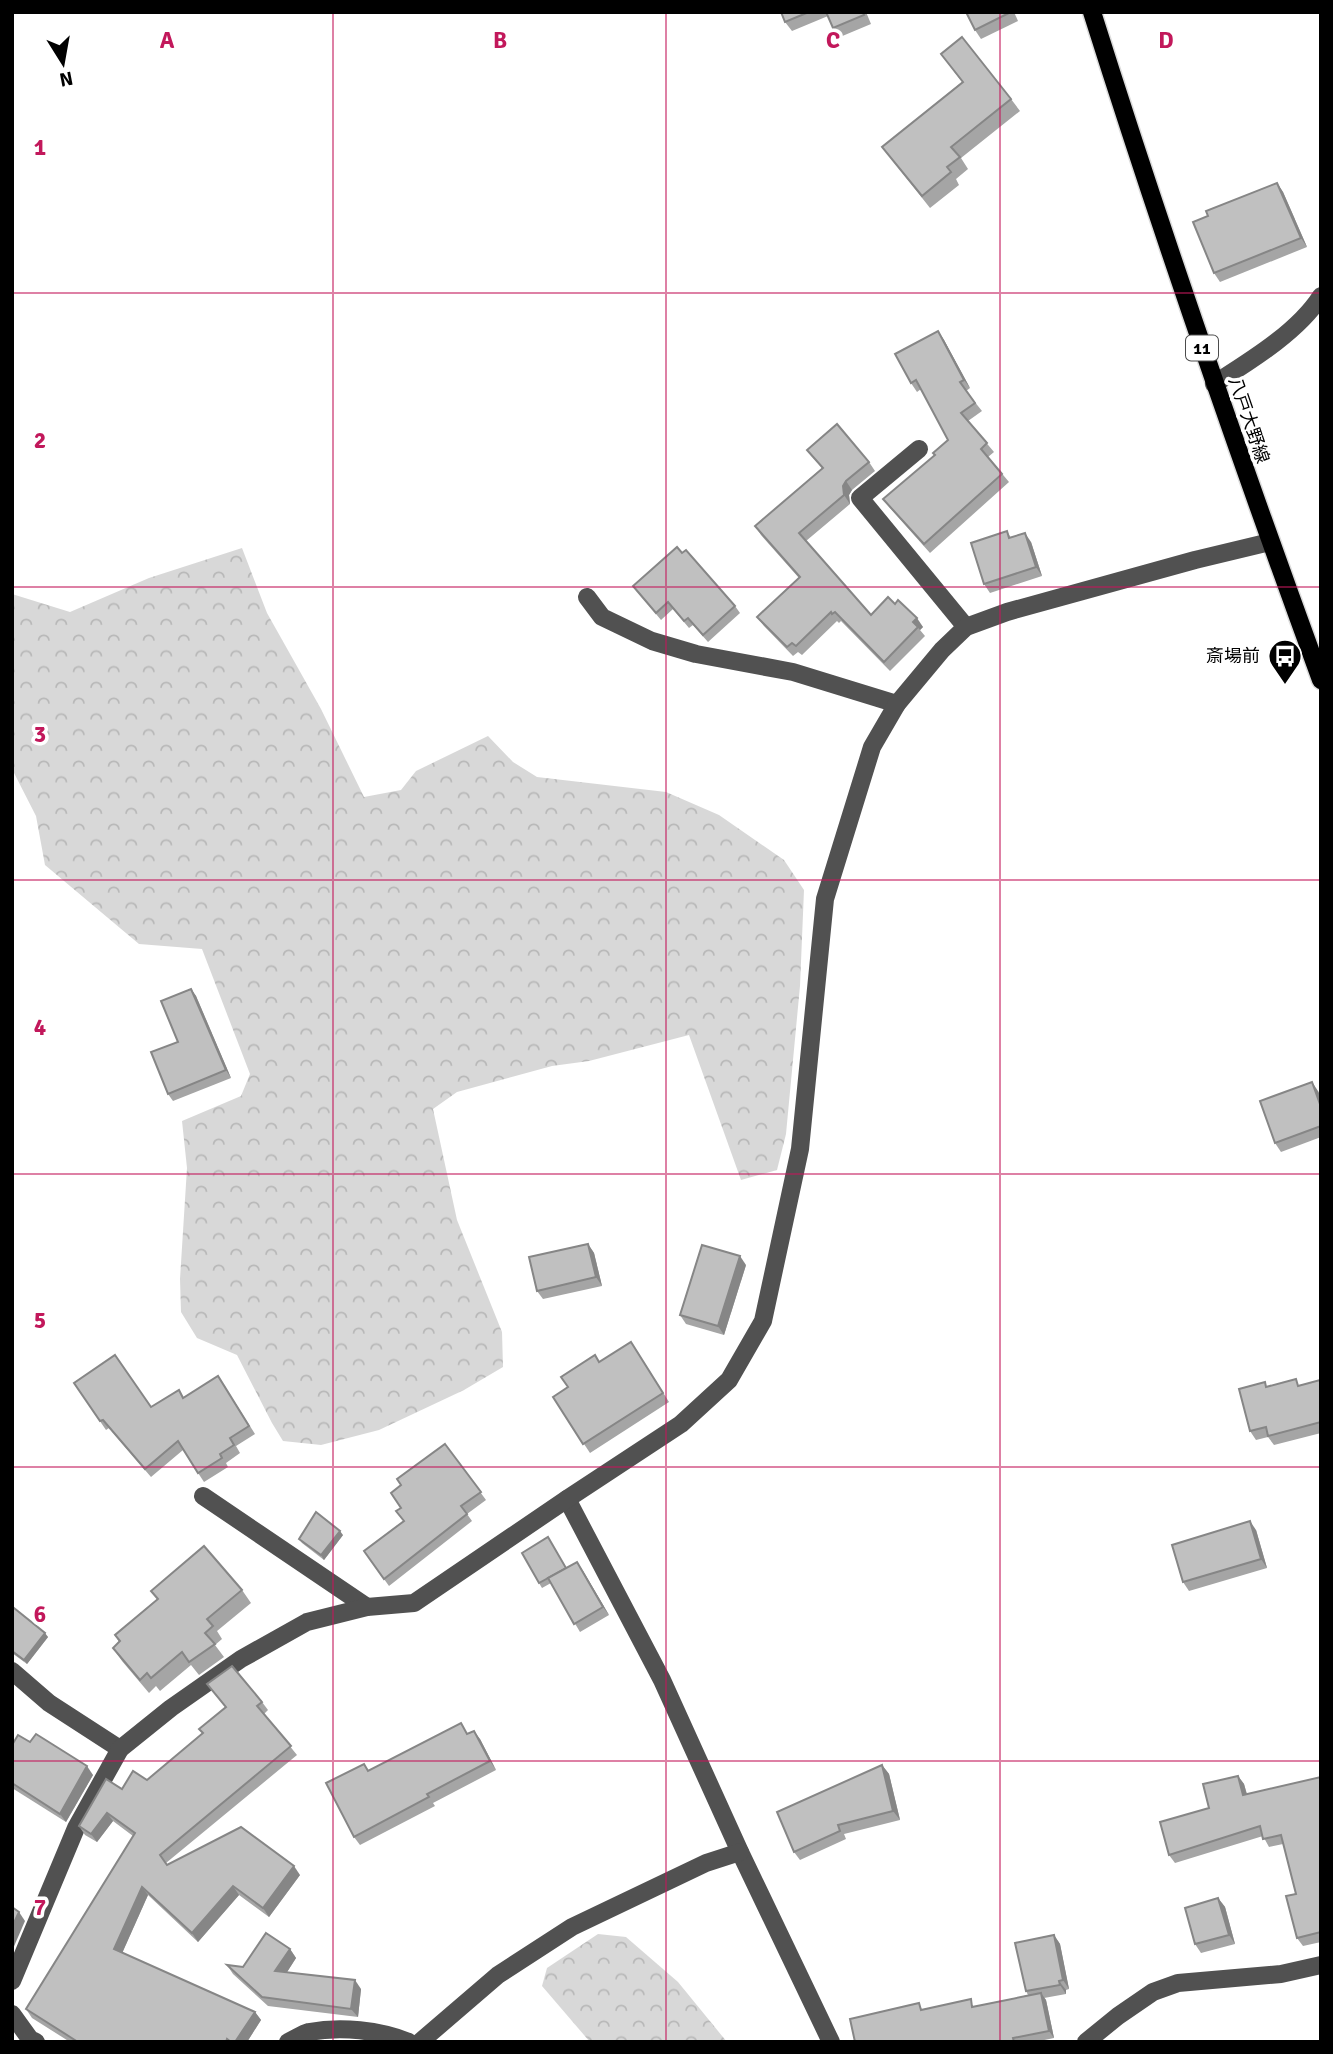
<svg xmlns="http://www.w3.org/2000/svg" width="1333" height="2054" font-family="Signika,'Noto Sans JP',sans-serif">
<defs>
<pattern id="forest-crowns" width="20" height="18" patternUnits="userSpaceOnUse" patternTransform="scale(1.75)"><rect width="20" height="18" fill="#d8d8d8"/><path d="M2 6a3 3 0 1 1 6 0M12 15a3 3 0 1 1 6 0" fill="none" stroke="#b8b8b8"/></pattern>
</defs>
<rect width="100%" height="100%" fill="#fff"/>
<g fill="url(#forest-crowns)">
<path d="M 242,548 L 267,613 L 321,709 L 364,797 L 401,790 L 416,771 L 488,736 L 513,762 L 537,777 L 666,792 L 719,815 L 784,860 L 804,890 L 800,986 L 786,1134 L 777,1170 L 741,1180 L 689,1035 L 589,1061 L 552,1066 L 457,1092 L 433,1109 L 457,1220 L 502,1332 L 503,1367 L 464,1390 L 379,1430 L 321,1445 L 283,1441 L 272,1423 L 237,1355 L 197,1338 L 181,1312 L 180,1279 L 187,1168 L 182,1121 L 241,1096 L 250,1074 L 202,949 L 139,944 L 45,865 L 36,816 L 12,769 L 12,594 L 70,612 L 149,578 Z"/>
<path d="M 598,1934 L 626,1937 L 678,1982 L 727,2042 L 590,2042 L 542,1986 L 547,1968 Z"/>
</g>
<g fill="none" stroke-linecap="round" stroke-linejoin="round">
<defs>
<path id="major" d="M 1092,12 C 1163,237 1240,459 1321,680"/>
</defs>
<use href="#major" stroke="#dbdbdb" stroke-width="21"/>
<g stroke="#515151" stroke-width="18">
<path d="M 1214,384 C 1250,361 1298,332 1321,296"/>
<path d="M 919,449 L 860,498 L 966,627"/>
<path d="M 587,597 L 602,617 L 652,641 L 696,654 L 793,672 L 897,704"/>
<path d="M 203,1496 L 367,1607"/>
<path d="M 567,1499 L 662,1680 L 740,1852 L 831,2042"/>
<path d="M 12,1671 L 49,1703 L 120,1749"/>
<path d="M 12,1981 L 76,1828 L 120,1749 L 171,1708 L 241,1659 L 307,1622 L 367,1607 L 414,1603 L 567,1499 L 681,1424 L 729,1380 L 763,1321 L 800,1149 L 825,899 L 872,747 L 897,704 L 942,650 L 966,627 L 1007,612 L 1195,560 L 1270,542"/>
<path d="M 12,2014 L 30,2039 L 36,2042"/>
<path d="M 288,2042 C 295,2039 302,2034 309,2032 C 341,2026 379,2030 409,2042"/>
<path d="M 420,2042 L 498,1975 L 572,1927 L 706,1863 L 740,1852"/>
<path d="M 1086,2042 L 1118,2016 L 1153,1992 L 1178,1983 L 1281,1974 L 1321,1965"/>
</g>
<use href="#major" stroke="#000" stroke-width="18"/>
</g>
<g fill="#a5a5a5">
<path d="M 781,12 L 866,12 L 871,24 L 840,37 L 833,28 L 828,16 L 792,31 L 785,22 Z"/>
<path d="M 966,12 L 1014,12 L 1018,21 L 981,39 L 975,30 Z"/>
<path d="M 941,54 L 1011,99 L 1020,111 L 961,158 L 968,169 L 956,179 L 959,185 L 930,208 L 882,147 L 962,82 Z"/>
<path d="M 1277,183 L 1283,192 L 1307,247 L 1220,282 L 1214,273 L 1208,216 Z"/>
<path d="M 938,331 L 944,340 L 970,388 L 966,391 L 982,411 L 968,421 L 994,452 L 988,457 L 1009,482 L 930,553 L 890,508 L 883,499 L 935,455 L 948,440 L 921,389 L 917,392 L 911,383 Z"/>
<path d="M 807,450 L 869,462 L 875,471 L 852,490 L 849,495 L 850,504 L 806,541 L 871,615 L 895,604 L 923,627 L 920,630 L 925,636 L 890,671 L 841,621 L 839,623 L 837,621 L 802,655 L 798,652 L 793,656 L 764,626 L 757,617 L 799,578 L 761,535 L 755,526 L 822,468 Z"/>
<path d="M 1007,531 L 1011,538 L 1031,542 L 1042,576 L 990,593 L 984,584 Z"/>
<path d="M 633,586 L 735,606 L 740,613 L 708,642 L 693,625 L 689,628 L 673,609 L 661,620 Z"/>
<path d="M 191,989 L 196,996 L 231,1078 L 173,1101 L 168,1094 L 178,1042 Z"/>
<path d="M 1318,1091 L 1321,1098 L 1321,1137 L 1281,1152 L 1275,1143 Z"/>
<path d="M 588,1244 L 594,1253 L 602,1286 L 543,1299 L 537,1291 Z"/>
<path d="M 746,1265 L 724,1335 L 686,1324 L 680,1315 Z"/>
<path d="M 637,1351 L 669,1402 L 590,1453 L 553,1397 L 568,1387 L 600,1362 Z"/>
<path d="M 1321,1381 L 1321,1433 L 1274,1445 L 1268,1437 L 1256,1440 L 1250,1431 L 1268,1386 L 1300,1385 Z"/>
<path d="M 74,1383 L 151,1407 L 179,1390 L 184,1398 L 224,1385 L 255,1434 L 236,1446 L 240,1453 L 226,1463 L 228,1467 L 204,1482 L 183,1450 L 151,1477 L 109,1428 L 106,1430 Z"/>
<path d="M 445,1444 L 486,1500 L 467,1514 L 472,1521 L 389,1586 L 364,1551 L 404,1522 L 401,1485 Z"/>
<path d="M 1256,1530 L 1267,1568 L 1189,1591 L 1183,1582 Z"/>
<path d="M 343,1535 L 324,1560 L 302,1543 L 299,1539 Z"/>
<path d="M 548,1537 L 566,1568 L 583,1571 L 609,1615 L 580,1632 L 551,1583 L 542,1588 L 539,1583 Z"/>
<path d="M 242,1590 L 251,1603 L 217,1631 L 222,1639 L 215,1645 L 224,1657 L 199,1675 L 191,1665 L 160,1691 L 156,1686 L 149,1693 L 122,1661 L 113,1648 L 119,1642 L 115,1635 L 157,1599 L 151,1591 Z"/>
<path d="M 12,1611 L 48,1637 L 27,1664 L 12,1653 Z"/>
<path d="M 207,1684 L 262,1702 L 268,1710 L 264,1714 L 297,1755 L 166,1863 L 167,1865 L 300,1875 L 269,1917 L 239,1895 L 198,1942 L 148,1895 L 122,1953 L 255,2012 L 261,2020 L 247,2042 L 70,2042 L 32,2018 L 26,2009 L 133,1836 L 113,1821 L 97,1842 L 85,1835 L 79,1826 L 122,1789 L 147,1780 L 203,1734 L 199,1729 L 226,1708 Z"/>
<path d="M 468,1734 L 480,1739 L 496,1770 L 433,1803 L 435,1806 L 360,1845 L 354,1837 L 364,1764 L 369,1771 Z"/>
<path d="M 30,1742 L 93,1775 L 66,1822 L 12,1788 L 12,1745 Z"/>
<path d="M 882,1765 L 889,1774 L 900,1820 L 844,1834 L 846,1839 L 800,1860 L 794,1852 Z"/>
<path d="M 1238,1776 L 1244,1784 L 1247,1794 L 1321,1777 L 1321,1942 L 1303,1946 L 1297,1938 L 1296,1894 L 1283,1844 L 1269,1847 L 1263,1836 L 1175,1863 L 1169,1855 L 1209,1808 Z"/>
<path d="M 1218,1898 L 1225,1907 L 1235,1944 L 1201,1953 L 1195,1944 Z"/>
<path d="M 1054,1935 L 1060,1944 L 1069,1989 L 1066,1990 L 1066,1994 L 1044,1998 L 1046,2000 L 1054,2038 L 1035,2042 L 855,2042 L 924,2010 L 976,2007 L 1028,1995 L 1026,1991 Z"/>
<path d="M 290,1949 L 296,1958 L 287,1972 L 361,1989 L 358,2017 L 268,2006 L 233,1974 L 227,1965 L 243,1967 Z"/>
</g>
<g fill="#868686">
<path d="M 1277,183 L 1283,192 L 1307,247 L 1301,238 Z"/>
<path d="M 938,331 L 944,340 L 970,388 L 964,380 Z"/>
<path d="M 846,481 L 852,490 L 849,495 L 850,504 L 844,495 L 843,486 Z"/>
<path d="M 1025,533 L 1031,542 L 1042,576 L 1036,567 Z"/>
<path d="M 917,618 L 923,627 L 920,630 L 913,622 Z"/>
<path d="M 191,989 L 196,996 L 231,1078 L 226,1070 Z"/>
<path d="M 1312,1082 L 1318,1091 L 1321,1098 L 1321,1107 Z"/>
<path d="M 588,1244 L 594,1253 L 602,1286 L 596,1277 Z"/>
<path d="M 740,1256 L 746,1265 L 724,1335 L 718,1326 Z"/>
<path d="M 1250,1521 L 1256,1530 L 1267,1568 L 1261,1559 Z"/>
<path d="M 340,1531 L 343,1535 L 324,1560 L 321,1555 Z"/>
<path d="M 577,1562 L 583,1571 L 609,1615 L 603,1607 Z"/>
<path d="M 45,1633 L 48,1637 L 27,1664 L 24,1660 Z"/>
<path d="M 474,1731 L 480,1739 L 496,1770 L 490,1761 Z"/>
<path d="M 882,1765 L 889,1774 L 900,1820 L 893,1811 Z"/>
<path d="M 87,1766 L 93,1775 L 66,1822 L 60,1814 Z"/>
<path d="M 1238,1776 L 1244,1784 L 1249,1803 L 1243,1795 Z"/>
<path d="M 107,1813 L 113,1821 L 97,1842 L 91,1834 Z"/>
<path d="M 294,1866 L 300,1875 L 269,1917 L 263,1908 Z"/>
<path d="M 233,1886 L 239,1895 L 198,1942 L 192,1933 Z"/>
<path d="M 142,1887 L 148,1895 L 120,1958 L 114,1949 Z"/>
<path d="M 1218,1898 L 1225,1907 L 1235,1944 L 1229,1935 Z"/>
<path d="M 19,1912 L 25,1921 L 12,1951 L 12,1927 Z"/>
<path d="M 1054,1935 L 1060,1944 L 1069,1989 L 1063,1980 Z"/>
<path d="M 290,1949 L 296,1958 L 282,1980 L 275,1971 Z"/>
<path d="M 355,1980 L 361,1989 L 358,2017 L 351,2009 Z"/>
<path d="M 1059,1981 L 1066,1990 L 1066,1994 L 1060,1985 Z"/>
<path d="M 1041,1993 L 1046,2000 L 1054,2038 L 1049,2031 Z"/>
<path d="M 255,2012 L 261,2020 L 247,2042 L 235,2042 Z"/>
</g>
<g fill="#c0c0c0" stroke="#868686" stroke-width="2">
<path d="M 781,12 L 809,12 L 785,22 Z"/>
<path d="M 826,12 L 863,12 L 864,15 L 833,28 Z"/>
<path d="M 966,12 L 1011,12 L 975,30 Z"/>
<path d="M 962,37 L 1011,99 L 951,147 L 960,157 L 947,167 L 951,172 L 922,196 L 882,147 L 963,82 L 941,54 Z"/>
<path d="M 1277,183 L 1301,238 L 1214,273 L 1193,222 L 1208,216 L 1206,211 Z"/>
<path d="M 938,331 L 964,380 L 960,382 L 975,403 L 961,413 L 987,443 L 981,449 L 1002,474 L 924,544 L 883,499 L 935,455 L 933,453 L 948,440 L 916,380 L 911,383 L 895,354 Z"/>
<path d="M 837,424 L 869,462 L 846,481 L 843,486 L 844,495 L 799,533 L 871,615 L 888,597 L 895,604 L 898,600 L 917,618 L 913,622 L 918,627 L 884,662 L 835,612 L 832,614 L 831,612 L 796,646 L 792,643 L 787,647 L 757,617 L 800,577 L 755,526 L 823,468 L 807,450 Z"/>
<path d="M 1007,531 L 1009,538 L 1025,533 L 1036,567 L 984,584 L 971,543 Z"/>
<path d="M 677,547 L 682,553 L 686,550 L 735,606 L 703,635 L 688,618 L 684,621 L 668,602 L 656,613 L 633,586 Z"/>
<path d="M 191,989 L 226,1070 L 168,1094 L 151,1052 L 178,1042 L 161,1001 Z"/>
<path d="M 1312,1082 L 1321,1107 L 1321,1126 L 1275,1143 L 1260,1101 Z"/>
<path d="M 588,1244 L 596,1277 L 537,1291 L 529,1257 Z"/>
<path d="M 702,1245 L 740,1256 L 718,1326 L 680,1315 Z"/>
<path d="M 631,1342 L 663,1393 L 583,1444 L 553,1397 L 568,1387 L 561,1377 L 595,1355 L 599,1362 Z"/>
<path d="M 115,1355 L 151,1407 L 179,1390 L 183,1398 L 218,1376 L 249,1426 L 230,1438 L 234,1445 L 220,1454 L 222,1458 L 198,1473 L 178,1441 L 145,1469 L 103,1420 L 100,1421 L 74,1383 Z"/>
<path d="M 1296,1379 L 1298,1386 L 1320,1380 L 1321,1422 L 1268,1436 L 1266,1427 L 1250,1431 L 1239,1389 L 1265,1382 L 1266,1387 Z"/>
<path d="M 445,1444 L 481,1492 L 461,1506 L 467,1514 L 384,1579 L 364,1551 L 404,1521 L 396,1511 L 401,1508 L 391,1493 L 401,1485 L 397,1479 Z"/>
<path d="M 316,1512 L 340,1531 L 321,1555 L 299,1539 Z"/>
<path d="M 1250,1521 L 1261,1559 L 1183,1582 L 1172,1545 Z"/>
<path d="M 548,1537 L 566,1568 L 539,1583 L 522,1553 Z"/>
<path d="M 204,1546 L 242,1590 L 207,1619 L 213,1626 L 205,1633 L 215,1644 L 189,1662 L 182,1652 L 151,1678 L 147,1673 L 140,1680 L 113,1648 L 120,1641 L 115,1635 L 158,1599 L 151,1591 Z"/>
<path d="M 577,1562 L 603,1607 L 574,1624 L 548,1578 Z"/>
<path d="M 14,1608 L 45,1633 L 24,1660 L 12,1651 L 12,1611 Z"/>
<path d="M 232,1666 L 262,1702 L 257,1706 L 291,1746 L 160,1855 L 167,1865 L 241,1827 L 294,1866 L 263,1908 L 233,1886 L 192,1933 L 142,1887 L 114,1949 L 255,2012 L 235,2042 L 231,2042 L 227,2039 L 226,2042 L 78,2042 L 26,2009 L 135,1833 L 107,1813 L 91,1834 L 79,1826 L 106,1779 L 122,1789 L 133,1771 L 147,1780 L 203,1733 L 199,1729 L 226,1707 L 207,1684 Z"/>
<path d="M 461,1723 L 467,1734 L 474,1731 L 490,1761 L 427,1794 L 429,1797 L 354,1837 L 326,1783 L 364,1764 L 368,1771 Z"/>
<path d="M 36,1734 L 87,1766 L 60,1814 L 12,1783 L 12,1745 L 18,1735 L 30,1742 Z"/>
<path d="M 882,1765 L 893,1811 L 838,1825 L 840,1831 L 794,1852 L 777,1812 Z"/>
<path d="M 1238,1776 L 1243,1795 L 1321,1777 L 1321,1932 L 1297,1938 L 1286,1896 L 1296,1894 L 1281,1835 L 1263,1839 L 1260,1826 L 1169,1855 L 1160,1822 L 1209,1808 L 1203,1784 Z"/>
<path d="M 1218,1898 L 1229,1935 L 1195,1944 L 1185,1908 Z"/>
<path d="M 12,1907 L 19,1912 L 12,1927 Z"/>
<path d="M 266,1933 L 290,1949 L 275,1971 L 355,1980 L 351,2009 L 262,1997 L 227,1965 L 243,1967 Z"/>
<path d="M 1054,1935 L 1063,1980 L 1059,1981 L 1060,1985 L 1026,1991 L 1015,1943 Z"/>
<path d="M 1041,1993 L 1049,2031 L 1013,2038 L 1014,2042 L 855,2042 L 850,2019 L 919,2003 L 921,2010 L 971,1999 L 972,2007 Z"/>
</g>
<path fill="none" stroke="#c2185b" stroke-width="2" stroke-opacity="0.55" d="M 333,12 L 333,2042M 666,12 L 666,2042M 1000,12 L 1000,2042M 12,293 L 1321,293M 12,587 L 1321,587M 12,880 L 1321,880M 12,1174 L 1321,1174M 12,1467 L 1321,1467M 12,1761 L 1321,1761"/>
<defs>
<symbol id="bus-pin" viewBox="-11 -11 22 30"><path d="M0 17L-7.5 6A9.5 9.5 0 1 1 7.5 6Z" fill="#000" stroke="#fff"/><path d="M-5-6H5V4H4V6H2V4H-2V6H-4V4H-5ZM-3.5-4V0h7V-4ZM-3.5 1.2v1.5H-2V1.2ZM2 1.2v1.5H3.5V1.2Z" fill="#fff"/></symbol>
</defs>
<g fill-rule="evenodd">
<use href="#bus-pin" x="1266" y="637" width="38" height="52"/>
</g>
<g text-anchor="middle" stroke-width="7" stroke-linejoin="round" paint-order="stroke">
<rect fill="#fff" stroke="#4c4c4c" stroke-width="2" x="1186" y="335.5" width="32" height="25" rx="5"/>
<g font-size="16" font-weight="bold" fill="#000">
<text x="1202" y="354">11</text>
</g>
<g font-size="18" fill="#000" stroke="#fff">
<text transform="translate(1249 420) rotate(71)" y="6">八戸大野線</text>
</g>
<g font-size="18" fill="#000" stroke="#fff" text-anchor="end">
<text x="1260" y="662">斎場前</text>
</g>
</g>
<g font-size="23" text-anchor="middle" font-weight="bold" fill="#c2185b" stroke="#fff" stroke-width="7" stroke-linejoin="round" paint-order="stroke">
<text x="167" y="48">A</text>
<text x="500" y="48">B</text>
<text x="833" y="48">C</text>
<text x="1166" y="48">D</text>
<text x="40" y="155">1</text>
<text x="40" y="448">2</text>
<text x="40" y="742">3</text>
<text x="40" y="1035">4</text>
<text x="40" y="1328">5</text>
<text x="40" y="1622">6</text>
<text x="40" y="1915">7</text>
</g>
<rect width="1333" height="2054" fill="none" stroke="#000000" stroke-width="28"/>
<g transform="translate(63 63) rotate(169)" stroke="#ffffff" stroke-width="5" paint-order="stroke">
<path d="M0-5L12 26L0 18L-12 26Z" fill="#000000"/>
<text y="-10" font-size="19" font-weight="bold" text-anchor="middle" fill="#000000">N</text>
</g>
</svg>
